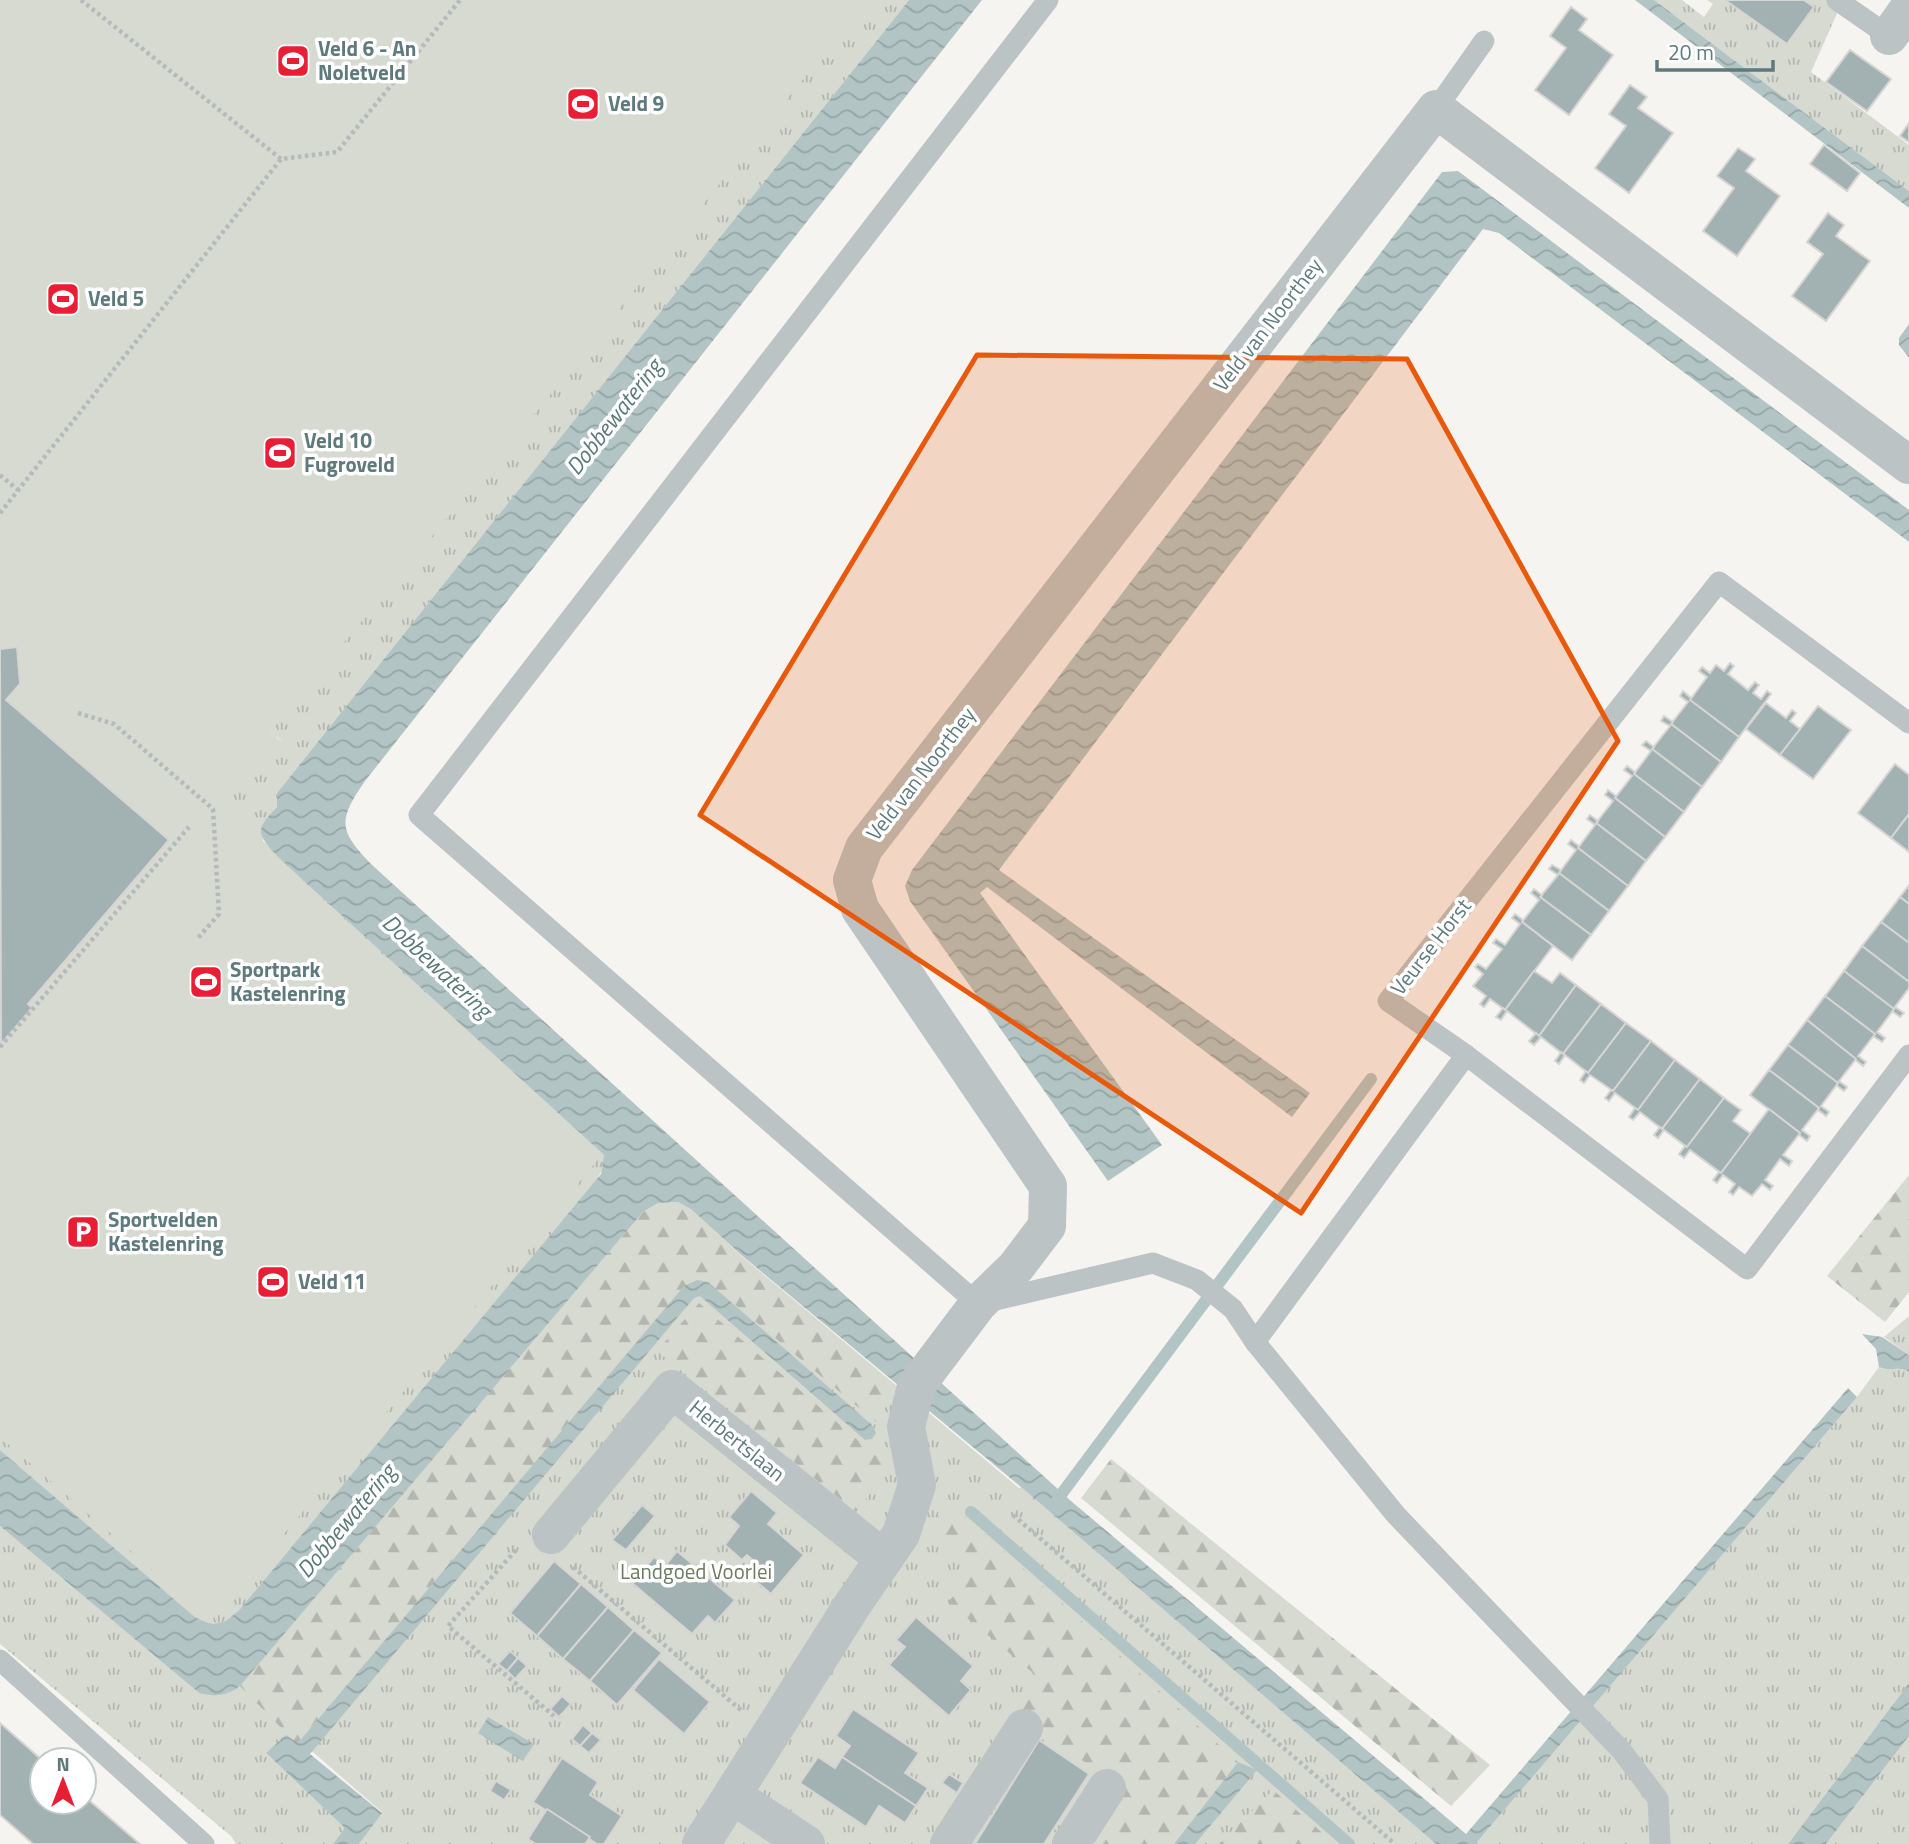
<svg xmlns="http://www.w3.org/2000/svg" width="1909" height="1844" font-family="'Titillium Web',sans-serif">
<defs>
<pattern id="grass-tufts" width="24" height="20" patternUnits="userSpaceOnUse" patternTransform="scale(1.75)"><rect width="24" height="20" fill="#d7dad0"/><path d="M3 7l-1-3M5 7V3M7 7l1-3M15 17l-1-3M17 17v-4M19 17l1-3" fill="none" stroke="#b2b6ae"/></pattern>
<pattern id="forest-firs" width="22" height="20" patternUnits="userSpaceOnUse" patternTransform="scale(1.75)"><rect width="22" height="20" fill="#d7dad0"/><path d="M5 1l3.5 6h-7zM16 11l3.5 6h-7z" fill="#b2b6ae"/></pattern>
<pattern id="water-waves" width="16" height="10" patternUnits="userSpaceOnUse" patternTransform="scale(1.75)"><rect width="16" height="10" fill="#b2c5c4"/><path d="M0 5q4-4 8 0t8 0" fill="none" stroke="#94a5a4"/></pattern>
</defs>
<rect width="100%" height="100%" fill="#f5f4f1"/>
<g fill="url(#grass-tufts)">
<path d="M 862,0 L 909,0 L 277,793 L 277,807 L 263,823 L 263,841 L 604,1155 C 604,1168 600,1175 593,1185 L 240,1609 C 223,1625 216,1628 195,1617 L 0,1450 L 0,1419 L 217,809 L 270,733 L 284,743 L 270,731 Z"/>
<path d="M 1654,0 L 1682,0 L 1704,17 L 1713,4 L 1707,0 L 1843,0 L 1811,72 L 1909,145 L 1909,191 Z"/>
<path d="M 692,1210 L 740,1255 L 1019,1488 L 1021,1487 L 1436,1844 L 359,1844 L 382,1812 L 307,1747 L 286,1736 L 266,1753 L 346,1828 L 333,1844 L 236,1844 L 231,1836 L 0,1644 L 0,1526 L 199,1693 L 240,1686 L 643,1212 Z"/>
<path d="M 1909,1316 L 1909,1355 L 1884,1337 Z"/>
<path d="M 1879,1367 C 1889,1372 1900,1365 1909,1372 L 1909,1683 L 1788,1844 L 1478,1844 L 1476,1843 L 1857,1397 Z"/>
<path d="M 1909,1736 L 1909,1844 L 1826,1844 Z"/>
</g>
<g fill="url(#forest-firs)">
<path d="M 1909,1175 L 1909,1292 L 1885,1322 L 1827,1276 Z"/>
<path d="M 678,1202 L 692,1210 L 740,1255 L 897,1390 L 876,1422 L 708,1282 L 697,1280 L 684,1286 L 297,1744 L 240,1686 L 643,1212 L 658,1203 Z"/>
<path d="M 699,1303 L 890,1468 L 856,1512 L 657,1351 Z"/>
<path d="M 1111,1459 L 1490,1765 L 1451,1806 L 1081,1498 Z"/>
<path d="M 943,1496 L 1238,1762 L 1174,1844 L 1088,1844 L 1124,1788 L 1015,1716 L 1031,1689 L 1035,1679 L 1032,1672 L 948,1602 L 979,1567 L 935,1527 Z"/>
<path d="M 1273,1790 L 1335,1844 L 1219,1844 Z"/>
</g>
<path fill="#d7dad0" d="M 0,0 L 866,0 L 569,372 L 270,731 L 277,737 L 223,807 L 601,1156 L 211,1621 L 0,1437 Z"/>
<g fill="url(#water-waves)">
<path d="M 909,0 L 982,0 L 365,781 C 338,820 338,830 371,864 L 1071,1501 L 1466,1834 L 1848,1388 L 1857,1397 L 1477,1842 L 1478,1844 L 1436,1844 L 1021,1487 L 740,1254 L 692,1210 L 678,1202 L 658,1203 L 643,1212 L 240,1686 C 227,1696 215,1697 199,1693 L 0,1526 L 0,1450 L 195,1617 C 216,1628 223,1625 240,1609 L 601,1174 L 604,1155 L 304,881 C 294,870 259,844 261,830 C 262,821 272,813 277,807 L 277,793 Z"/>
<path d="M 1635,0 L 1654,0 L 1909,191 L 1909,208 Z"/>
<path d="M 1458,171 L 1909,510 L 1909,542 L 1499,233 L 1483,229 L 999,870 L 1310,1093 L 1292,1117 L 987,887 L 980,893 L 1162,1145 L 1108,1181 L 910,901 L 905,886 L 912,870 L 1442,172 Z"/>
<path d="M 1909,324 L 1909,358 L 1899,345 L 1899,338 Z"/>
<path d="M 697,1280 L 708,1282 L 872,1425 L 876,1433 L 872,1439 L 865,1440 L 700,1296 L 694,1298 L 310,1754 L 382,1813 L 359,1844 L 333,1844 L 345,1828 L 266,1753 L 286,1735 L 298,1743 L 684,1286 Z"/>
<path d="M 1862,1334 L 1882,1337 L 1909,1355 L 1909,1372 C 1900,1365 1889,1372 1879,1367 L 1876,1349 Z"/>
<path d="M 1909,1683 L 1909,1736 L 1826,1844 L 1788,1844 Z"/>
<path d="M 488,1717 L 534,1744 L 523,1761 L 478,1733 Z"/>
<path d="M 1238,1762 L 1257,1770 L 1195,1844 L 1174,1844 Z"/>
</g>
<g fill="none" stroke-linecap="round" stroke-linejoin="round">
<g stroke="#b2c5c4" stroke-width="12">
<path d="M 1057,1500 L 1371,1079"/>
<path d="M 971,1512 L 1349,1844"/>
</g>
</g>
<g fill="#a2b1b1" stroke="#d6d5d4" stroke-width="2">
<path d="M 1725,0 L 1804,0 L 1814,7 L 1787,44 Z"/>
<path d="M 1571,7 L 1587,19 L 1579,30 L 1613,55 L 1569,115 L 1535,90 L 1566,48 L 1550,36 Z"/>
<path d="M 1850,50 L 1891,79 L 1867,111 L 1826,82 Z"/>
<path d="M 1630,85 L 1647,97 L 1638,108 L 1673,133 L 1629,193 L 1595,168 L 1626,126 L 1609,114 Z"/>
<path d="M 1909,123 L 1909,142 L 1900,136 Z"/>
<path d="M 1824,145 L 1860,173 L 1847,191 L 1810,164 Z"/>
<path d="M 1738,148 L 1755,159 L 1746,171 L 1780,196 L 1737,256 L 1703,231 L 1734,188 L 1717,176 Z"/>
<path d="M 1828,213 L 1844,225 L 1836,236 L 1870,261 L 1826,321 L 1792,296 L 1823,254 L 1807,242 Z"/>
<path d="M 17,647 L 20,684 L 6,700 L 169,840 L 28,1004 L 32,1008 L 1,1044 L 0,649 Z"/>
<path d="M 1730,663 L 1734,666 L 1728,674 L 1748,690 L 1755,682 L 1759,685 L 1753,693 L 1761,699 L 1767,691 L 1771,694 L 1739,737 L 1690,700 L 1707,677 L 1699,671 L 1702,667 L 1710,673 L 1716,665 L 1724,671 Z"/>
<path d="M 1683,691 L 1691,698 L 1690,700 L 1739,737 L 1721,762 L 1671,724 L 1688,702 L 1680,696 Z"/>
<path d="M 1766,703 L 1786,718 L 1792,710 L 1796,713 L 1790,721 L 1800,729 L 1780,755 L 1746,729 Z"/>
<path d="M 1818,706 L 1851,730 L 1813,779 L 1780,755 Z"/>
<path d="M 1664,716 L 1673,722 L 1671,724 L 1721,762 L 1702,787 L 1652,749 L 1670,726 L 1661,721 Z"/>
<path d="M 1646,741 L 1654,747 L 1652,749 L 1702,787 L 1684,812 L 1634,774 L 1651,751 L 1642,745 Z"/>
<path d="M 1895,764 L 1909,775 L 1909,814 L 1891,838 L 1858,813 Z"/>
<path d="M 1627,766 L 1635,772 L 1634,774 L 1684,812 L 1665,837 L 1615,798 L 1632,776 L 1624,770 Z"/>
<path d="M 1608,790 L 1616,796 L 1615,798 L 1665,837 L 1646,861 L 1596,823 L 1613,801 L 1605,795 Z"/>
<path d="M 1909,814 L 1909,852 L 1891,838 Z"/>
<path d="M 1590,815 L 1598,821 L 1596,823 L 1646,861 L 1628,886 L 1578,848 L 1595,825 L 1587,819 Z"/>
<path d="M 1571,840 L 1579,846 L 1578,848 L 1628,886 L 1609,911 L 1559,873 L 1576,850 L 1568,844 Z"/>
<path d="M 1552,865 L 1561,870 L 1559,873 L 1609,911 L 1591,935 L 1540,897 L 1558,875 L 1549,869 Z"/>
<path d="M 1909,885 L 1909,904 L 1900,897 Z"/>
<path d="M 1534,889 L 1542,895 L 1540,897 L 1591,935 L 1572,960 L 1522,922 L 1539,900 L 1531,893 Z"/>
<path d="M 1900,897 L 1909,904 L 1909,943 L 1881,922 Z"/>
<path d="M 1515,914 L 1523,920 L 1522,922 L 1553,946 L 1505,1010 L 1490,999 L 1484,1007 L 1480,1004 L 1486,996 L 1473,986 L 1483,974 L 1475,967 L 1478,964 L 1486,969 L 1502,949 L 1493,943 L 1496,939 L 1505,945 L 1520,924 L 1512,918 Z"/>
<path d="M 1881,922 L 1909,943 L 1909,982 L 1862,946 Z"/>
<path d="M 1862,946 L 1909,982 L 1909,988 L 1895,1007 L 1904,1013 L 1900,1017 L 1892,1011 L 1894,1009 L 1844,971 Z"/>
<path d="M 1534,971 L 1552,983 L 1560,973 L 1576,985 L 1539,1036 L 1507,1011 L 1501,1020 L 1496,1017 L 1503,1008 L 1505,1010 Z"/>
<path d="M 1844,971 L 1894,1009 L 1877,1032 L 1885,1038 L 1882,1042 L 1873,1036 L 1875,1034 L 1825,996 Z"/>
<path d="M 1576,985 L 1601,1004 L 1563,1054 L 1541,1037 L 1534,1045 L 1529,1041 L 1536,1033 L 1539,1036 Z"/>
<path d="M 1825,996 L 1875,1034 L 1858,1056 L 1866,1062 L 1863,1066 L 1807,1020 Z"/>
<path d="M 1601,1004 L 1626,1023 L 1588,1073 L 1565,1055 L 1559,1064 L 1555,1061 L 1561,1052 L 1563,1054 Z"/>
<path d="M 1807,1020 L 1856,1059 L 1839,1081 L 1847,1087 L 1844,1091 L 1836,1085 L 1838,1083 L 1788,1045 Z"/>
<path d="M 1626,1023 L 1651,1041 L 1613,1091 L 1590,1075 L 1584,1083 L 1580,1080 L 1586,1071 L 1588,1073 Z"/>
<path d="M 1651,1041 L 1675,1060 L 1638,1110 L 1615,1093 L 1609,1101 L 1605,1098 L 1611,1090 L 1613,1091 Z"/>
<path d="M 1788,1045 L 1838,1083 L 1821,1106 L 1829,1112 L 1826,1116 L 1818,1110 L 1819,1108 L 1769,1070 Z"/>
<path d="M 1675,1060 L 1700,1079 L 1662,1129 L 1640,1112 L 1633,1120 L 1629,1117 L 1635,1108 L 1638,1110 Z"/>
<path d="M 1769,1070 L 1819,1108 L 1802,1130 L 1810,1136 L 1807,1141 L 1799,1135 L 1800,1133 L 1750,1095 Z"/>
<path d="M 1700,1079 L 1724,1098 L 1687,1147 L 1664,1130 L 1658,1138 L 1654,1135 L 1660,1127 L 1662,1129 Z"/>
<path d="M 1724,1098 L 1741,1110 L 1733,1121 L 1751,1134 L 1721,1173 L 1690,1150 L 1684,1158 L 1679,1154 L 1685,1146 L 1687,1147 Z"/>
<path d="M 1769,1109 L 1800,1133 L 1783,1155 L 1792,1161 L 1789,1166 L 1780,1159 L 1765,1180 L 1773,1186 L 1770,1190 L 1762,1184 L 1752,1196 L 1739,1187 L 1733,1195 L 1729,1192 L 1735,1184 L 1723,1175 L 1717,1183 L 1713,1180 L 1719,1172 L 1721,1173 Z"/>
<path d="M 751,1491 L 777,1513 L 768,1524 L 804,1555 L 771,1594 L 753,1579 L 762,1568 L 747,1555 L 742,1560 L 725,1545 L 739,1526 L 729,1517 Z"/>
<path d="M 642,1505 L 655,1516 L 626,1550 L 612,1540 Z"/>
<path d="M 677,1551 L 735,1600 L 715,1623 L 708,1616 L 692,1634 L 632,1583 L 654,1557 L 665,1566 Z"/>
<path d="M 554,1561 L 581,1584 L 537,1636 L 510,1613 Z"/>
<path d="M 581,1584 L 608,1607 L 563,1659 L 537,1636 Z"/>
<path d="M 608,1607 L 634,1630 L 590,1681 L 563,1659 Z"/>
<path d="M 916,1617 L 973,1666 L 961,1681 L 971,1690 L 949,1716 L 889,1665 L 905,1647 L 896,1640 Z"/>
<path d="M 634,1630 L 662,1653 L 617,1705 L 590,1681 Z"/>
<path d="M 510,1651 L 518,1658 L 507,1671 L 498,1664 Z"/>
<path d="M 518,1658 L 527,1666 L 515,1679 L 507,1671 Z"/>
<path d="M 659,1659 L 710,1702 L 684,1734 L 633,1690 Z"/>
<path d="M 562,1696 L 571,1704 L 559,1717 L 550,1709 Z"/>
<path d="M 853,1709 L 919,1753 L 905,1773 L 928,1788 L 916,1806 L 842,1757 L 850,1746 L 836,1736 Z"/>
<path d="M 0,1723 L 42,1760 L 42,1802 L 84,1802 L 84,1796 L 140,1844 L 33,1844 L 0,1815 Z"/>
<path d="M 583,1725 L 592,1733 L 580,1746 L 572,1739 Z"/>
<path d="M 592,1733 L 601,1740 L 589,1753 L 580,1746 Z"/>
<path d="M 1039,1740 L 1089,1774 L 1044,1844 L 975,1844 Z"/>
<path d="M 818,1757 L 835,1768 L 842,1757 L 916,1806 L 905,1823 L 879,1806 L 866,1827 L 800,1783 Z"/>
<path d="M 562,1758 L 598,1782 L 590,1795 L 622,1816 L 604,1844 L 597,1844 L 533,1802 Z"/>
<path d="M 949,1774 L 963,1783 L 957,1793 L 942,1783 Z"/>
<path d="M 496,1781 L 511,1790 L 504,1800 L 490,1791 Z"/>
<path d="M 547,1809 L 590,1837 L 585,1844 L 536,1844 L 528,1839 Z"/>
</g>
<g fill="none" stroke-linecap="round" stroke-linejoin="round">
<g stroke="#b5bbbc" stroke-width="4.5" stroke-dasharray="3.5 3.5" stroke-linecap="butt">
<path d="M 81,0 L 281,159"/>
<path d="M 0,475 L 18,490"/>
<path d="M 0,513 L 281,159 L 337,152 L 460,0"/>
<path d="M 78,713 L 114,724 L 213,809 L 219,914 L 198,938"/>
<path d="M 0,1047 L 189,827"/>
<path d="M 1013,1515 L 1395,1844"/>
<path d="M 516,1550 L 448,1626 L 554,1716"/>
<path d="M 573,1567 L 742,1711"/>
</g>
<g stroke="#bbc3c4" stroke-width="21">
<path d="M 1048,0 L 419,815 L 978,1304 L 1153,1263 L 1197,1280 L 1233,1309 L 1255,1342 L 1396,1515 L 1621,1750 L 1658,1799 L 1660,1844"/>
<path d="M 1837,0 L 1889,36"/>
<path d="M 1436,109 L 1484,41"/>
<path d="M 1909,723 L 1719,582 L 1388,1001 L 1466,1055 L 1747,1269 L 1909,1055"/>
<path d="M 1255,1342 L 1466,1055"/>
<path d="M 0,1660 L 204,1844"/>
</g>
<g stroke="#bbc3c4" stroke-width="38">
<path d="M 1889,36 L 1909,8"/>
<path d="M 551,1535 L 672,1389 L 884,1559"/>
<path d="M 732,1795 L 806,1844"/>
<path d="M 701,1844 L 853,1604 L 901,1534 L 917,1485 L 906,1427 L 916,1386 L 978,1304 L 1016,1267 L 1047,1226 L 1048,1186 L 860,909 L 852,880 L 864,848 L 1436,109 L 1909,465"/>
<path d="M 949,1844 L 1024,1728"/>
<path d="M 1071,1844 L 1107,1788"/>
</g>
</g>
<path fill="#e8590c" fill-opacity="0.2" stroke="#e8590c" stroke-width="5" stroke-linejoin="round" d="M 977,355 L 1407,359 L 1618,741 L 1301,1213 L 700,815 Z"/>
<defs>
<symbol id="stadium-square" viewBox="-11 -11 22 22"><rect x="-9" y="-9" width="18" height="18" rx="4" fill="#e91d34" stroke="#fff"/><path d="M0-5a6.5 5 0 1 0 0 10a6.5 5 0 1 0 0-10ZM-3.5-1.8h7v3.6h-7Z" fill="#fff"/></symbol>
<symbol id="parking-square" viewBox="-11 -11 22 22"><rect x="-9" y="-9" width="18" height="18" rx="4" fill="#e91d34" stroke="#fff"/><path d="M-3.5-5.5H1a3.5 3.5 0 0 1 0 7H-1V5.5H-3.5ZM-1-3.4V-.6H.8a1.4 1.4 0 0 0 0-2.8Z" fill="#fff"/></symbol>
</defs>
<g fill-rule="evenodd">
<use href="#stadium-square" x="274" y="42" width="38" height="38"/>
<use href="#stadium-square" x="564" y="85" width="38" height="38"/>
<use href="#stadium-square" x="44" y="280" width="38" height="38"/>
<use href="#stadium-square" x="261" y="434" width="38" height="38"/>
<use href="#stadium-square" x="187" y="963" width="38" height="38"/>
<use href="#parking-square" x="64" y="1213" width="38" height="38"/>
<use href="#stadium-square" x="254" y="1263" width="38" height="38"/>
</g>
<g text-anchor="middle" stroke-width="7" stroke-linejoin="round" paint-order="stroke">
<g font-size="21" font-weight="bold" fill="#5f7a7d" stroke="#fff" text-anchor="start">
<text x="318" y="56">Veld 6 - An<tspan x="318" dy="24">Noletveld</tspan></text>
<text x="608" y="111">Veld 9</text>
<text x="88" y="306">Veld 5</text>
<text x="304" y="448">Veld 10<tspan x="304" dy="24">Fugroveld</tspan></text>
<text x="230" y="977">Sportpark<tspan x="230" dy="24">Kastelenring</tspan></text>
<text x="108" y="1227">Sportvelden<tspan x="108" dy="24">Kastelenring</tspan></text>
<text x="298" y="1289">Veld 11</text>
</g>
<g font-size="21" fill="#5f7a7d" stroke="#fff">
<text transform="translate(1268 325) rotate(-52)" y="7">Veld van Noorthey</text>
<text transform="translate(921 774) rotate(-52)" y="7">Veld van Noorthey</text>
<text transform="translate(1431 947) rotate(-52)" y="7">Veurse Horst</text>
<text transform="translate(737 1441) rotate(39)" y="7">Herbertslaan</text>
</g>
<g font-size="21" fill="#6f7a62" stroke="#fff">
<text x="696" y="1579">Landgoed Voorlei</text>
</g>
<g font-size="23" font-style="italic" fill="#5a7977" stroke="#fff">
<text transform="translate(614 417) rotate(-52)" y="8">Dobbewatering</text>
<text transform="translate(437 966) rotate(43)" y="8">Dobbewatering</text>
<text transform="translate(346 1521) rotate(-50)" y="8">Dobbewatering</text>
</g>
</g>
<g transform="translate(63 1781)"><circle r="33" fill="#ffffff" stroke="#bfcacb" stroke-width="2"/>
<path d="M0-5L12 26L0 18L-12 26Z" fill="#e91d34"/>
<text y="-10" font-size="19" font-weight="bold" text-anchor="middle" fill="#5f7a7d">N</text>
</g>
<path d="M1657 60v10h116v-10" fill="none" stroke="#5f7a7d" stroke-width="3.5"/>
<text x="1668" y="60" font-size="21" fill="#5f7a7d" stroke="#ffffff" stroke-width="5" paint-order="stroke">20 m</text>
</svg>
